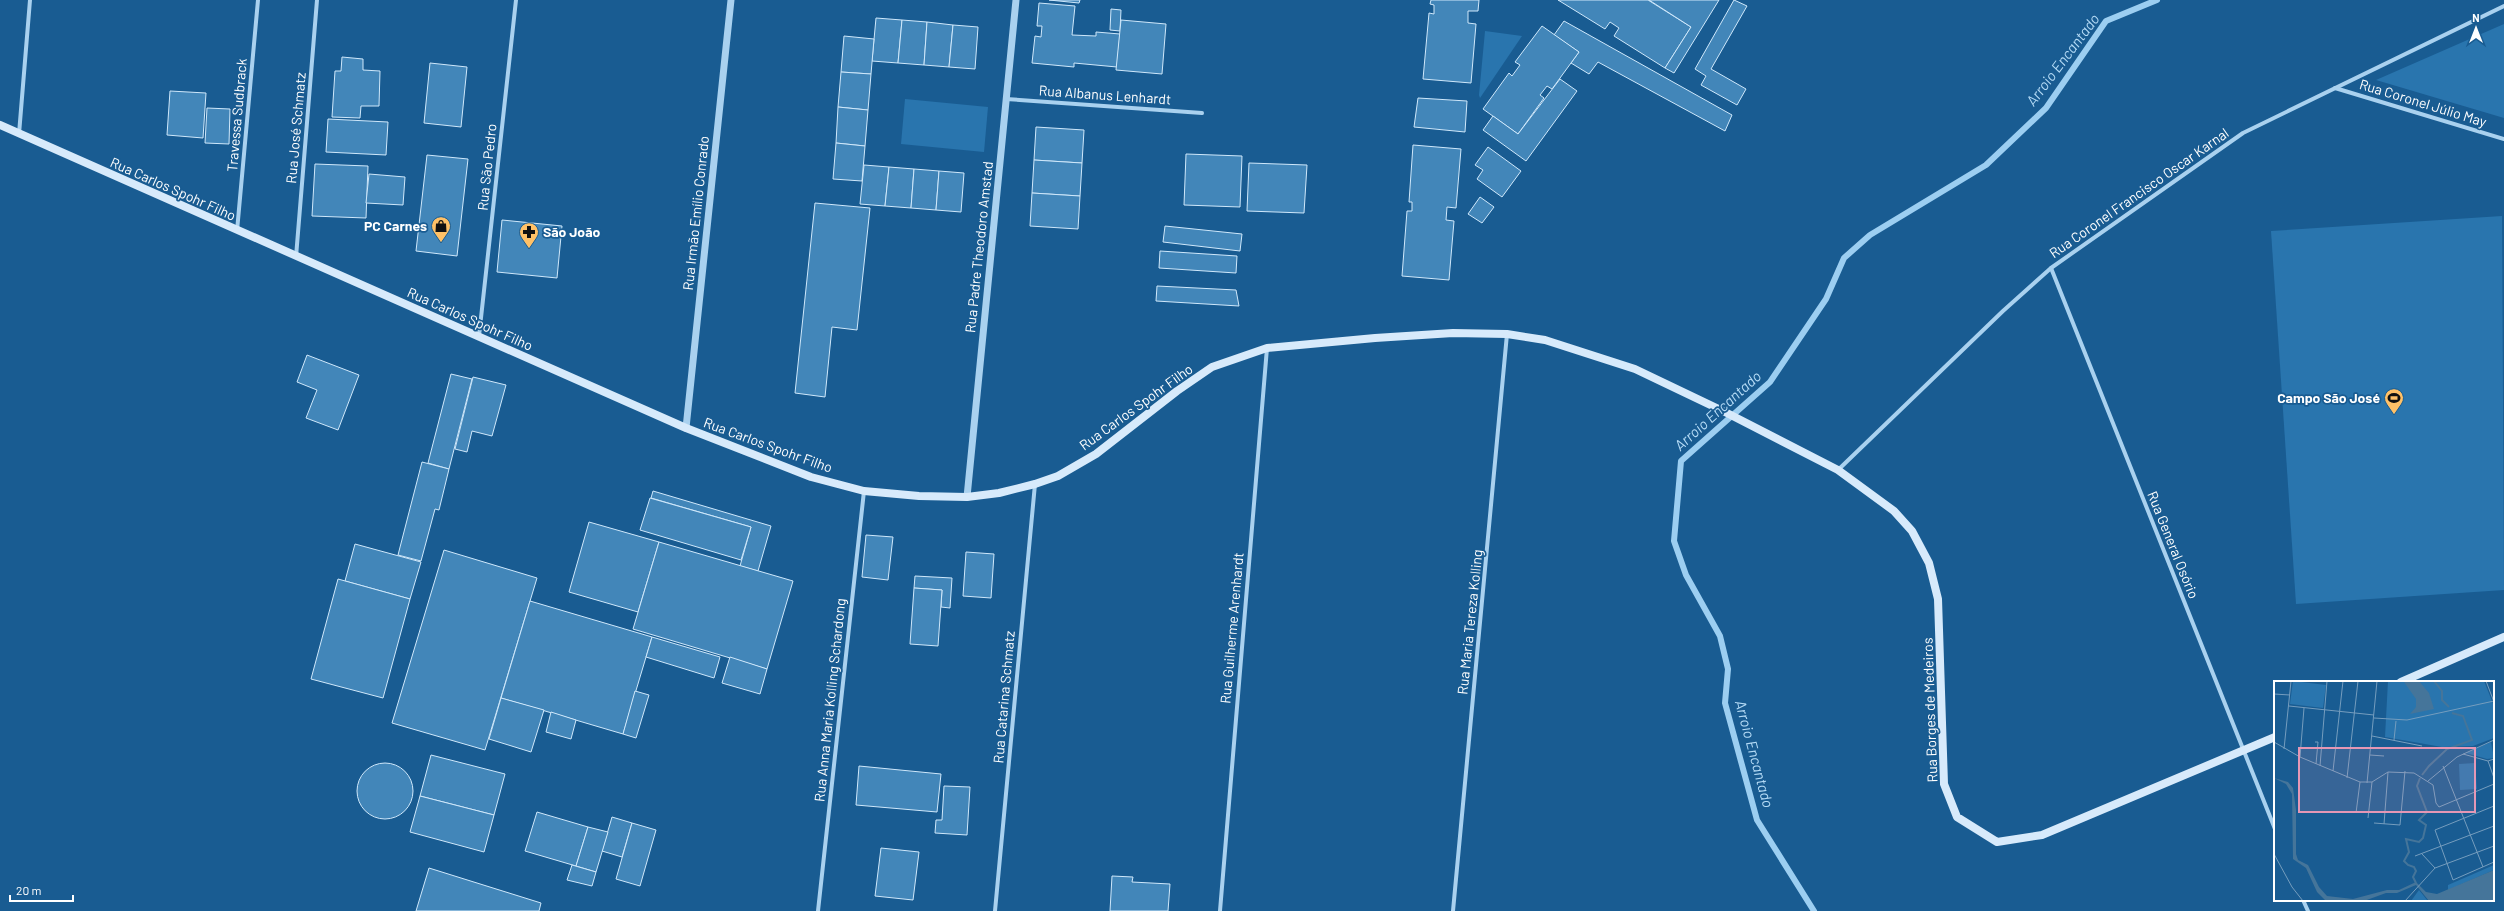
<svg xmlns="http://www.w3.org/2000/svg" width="2504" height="911" font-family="Barlow,sans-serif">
<rect width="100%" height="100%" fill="#195c92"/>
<g fill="#2975ae">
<path d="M 2504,24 L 2504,118 L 2376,80 Z"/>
<path d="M 1485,31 L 1522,36 L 1480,98 L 1479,95 Z"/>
<path d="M 905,99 L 988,107 L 984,152 L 901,144 Z"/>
<path d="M 2502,216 L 2504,590 L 2296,604 L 2271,231 Z"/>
</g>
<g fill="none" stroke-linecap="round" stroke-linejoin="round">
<path stroke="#9ccef1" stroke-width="6" d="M 1814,911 L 1757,820 L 1725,703 L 1728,669 L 1720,636 L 1686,575 L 1674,541 L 1681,461 L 1770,382 L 1826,299 L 1844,258 L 1870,235 L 1986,165 L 2046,108 L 2106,21 L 2157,0"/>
</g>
<g fill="#4286b9" stroke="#cfe8fb">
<path d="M 1049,0 L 1080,0 L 1079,3 Z"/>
<path d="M 1431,0 L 1479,0 L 1478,11 L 1468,11 L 1468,23 L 1476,24 L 1471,83 L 1423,79 L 1429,13 L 1434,14 L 1434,5 L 1430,4 Z"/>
<path d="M 1558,0 L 1648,0 L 1691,27 L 1665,68 L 1614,36 L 1619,28 L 1610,22 L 1605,29 Z"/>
<path d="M 1649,0 L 1719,0 L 1674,73 L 1665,68 L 1691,27 Z"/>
<path d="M 1734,0 L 1747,6 L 1711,69 L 1746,89 L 1737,105 L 1701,85 L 1706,76 L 1695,69 Z"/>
<path d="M 1039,3 L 1075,6 L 1072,35 L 1096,36 L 1096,32 L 1120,34 L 1117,67 L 1074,63 L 1074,67 L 1032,63 L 1035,36 L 1041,37 L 1042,26 L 1037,26 Z"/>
<path d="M 1111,9 L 1121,10 L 1120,31 L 1110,30 Z"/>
<path d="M 876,18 L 902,20 L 898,63 L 872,61 Z"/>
<path d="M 902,20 L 927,22 L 924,65 L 898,63 Z"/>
<path d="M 1121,20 L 1166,24 L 1162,74 L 1116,70 Z"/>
<path d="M 1564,21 L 1732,115 L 1725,131 L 1598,62 L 1589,74 L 1571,63 L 1579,52 L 1554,35 Z"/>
<path d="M 927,22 L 953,25 L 949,67 L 924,65 Z"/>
<path d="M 953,25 L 978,27 L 975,69 L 949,67 Z"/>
<path d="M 1542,26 L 1579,52 L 1552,89 L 1547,86 L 1540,95 L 1544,98 L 1518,134 L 1483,109 L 1509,73 L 1512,76 L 1520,65 L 1515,62 Z"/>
<path d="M 844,36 L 874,39 L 871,74 L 841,72 Z"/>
<path d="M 342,57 L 363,59 L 363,70 L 380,71 L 379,106 L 361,106 L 360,118 L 332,117 L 335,71 L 341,71 Z"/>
<path d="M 430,63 L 467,67 L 461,127 L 424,123 Z"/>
<path d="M 841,72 L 871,74 L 868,110 L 838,107 Z"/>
<path d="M 1560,79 L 1577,91 L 1526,161 L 1483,130 L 1493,116 L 1518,134 Z"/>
<path d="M 170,91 L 206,93 L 203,138 L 167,135 Z"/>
<path d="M 1418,98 L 1467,101 L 1465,132 L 1414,127 Z"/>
<path d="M 838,107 L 868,110 L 865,146 L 836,143 Z"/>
<path d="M 207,108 L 230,109 L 229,144 L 205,143 Z"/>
<path d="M 328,119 L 388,122 L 386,155 L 326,152 Z"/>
<path d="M 1036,127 L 1084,130 L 1082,163 L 1034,160 Z"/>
<path d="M 836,143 L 865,146 L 862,181 L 833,179 Z"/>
<path d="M 1413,145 L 1461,149 L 1456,208 L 1447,207 L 1446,220 L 1454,221 L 1449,280 L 1402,276 L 1407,211 L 1412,211 L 1412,202 L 1409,202 Z"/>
<path d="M 1488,147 L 1521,171 L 1502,197 L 1477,179 L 1483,170 L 1475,165 Z"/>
<path d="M 1186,154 L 1242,156 L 1240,207 L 1184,205 Z"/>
<path d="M 427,155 L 468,159 L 457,256 L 416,251 Z"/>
<path d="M 1034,160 L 1082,163 L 1080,196 L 1032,193 Z"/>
<path d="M 1249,163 L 1307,165 L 1304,213 L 1247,211 Z"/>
<path d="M 315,164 L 368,166 L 366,218 L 312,216 Z"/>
<path d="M 864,165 L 889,167 L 885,206 L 860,204 Z"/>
<path d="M 889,167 L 914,169 L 911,208 L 885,206 Z"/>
<path d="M 914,169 L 939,171 L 936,210 L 911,208 Z"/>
<path d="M 939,171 L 964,173 L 961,212 L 936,210 Z"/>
<path d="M 369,174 L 405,177 L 403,205 L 366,203 Z"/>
<path d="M 1032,193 L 1080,196 L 1078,229 L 1030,226 Z"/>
<path d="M 1480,197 L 1494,207 L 1482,223 L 1468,214 Z"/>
<path d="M 815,203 L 870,208 L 857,330 L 832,327 L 825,397 L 795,393 Z"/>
<path d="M 502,220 L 562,226 L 557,278 L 497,272 Z"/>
<path d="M 1165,226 L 1242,234 L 1240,251 L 1163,242 Z"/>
<path d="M 1160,251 L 1237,256 L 1236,273 L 1159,268 Z"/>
<path d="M 1157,286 L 1236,290 L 1239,306 L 1156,301 Z"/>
<path d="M 307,355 L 359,375 L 338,430 L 306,418 L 317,390 L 297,382 Z"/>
<path d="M 451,374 L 472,379 L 449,469 L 428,463 Z"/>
<path d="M 473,377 L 506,385 L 492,436 L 472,431 L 467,452 L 455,449 Z"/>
<path d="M 422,462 L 449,469 L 439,510 L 435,509 L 421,561 L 398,555 Z"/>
<path d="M 653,491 L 771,526 L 758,571 L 740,566 L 751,527 L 651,498 Z"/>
<path d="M 650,498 L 751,527 L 741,560 L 640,530 Z"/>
<path d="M 589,522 L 659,542 L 638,612 L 569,592 Z"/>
<path d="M 866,535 L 893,537 L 888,580 L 862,577 Z"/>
<path d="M 659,542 L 793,581 L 767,669 L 633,629 Z"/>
<path d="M 355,544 L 421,562 L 410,599 L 345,581 Z"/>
<path d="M 444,550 L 537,578 L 485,750 L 392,723 Z"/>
<path d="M 966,552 L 994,554 L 991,598 L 963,596 Z"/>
<path d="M 915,576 L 952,578 L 950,608 L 941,607 L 942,590 L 914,588 Z"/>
<path d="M 338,579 L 410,599 L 383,698 L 311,679 Z"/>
<path d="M 914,588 L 942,590 L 938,646 L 910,644 Z"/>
<path d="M 530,601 L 652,637 L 623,734 L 501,698 Z"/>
<path d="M 652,637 L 720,657 L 714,678 L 646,657 Z"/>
<path d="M 730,657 L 767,669 L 760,694 L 722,683 Z"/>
<path d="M 635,691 L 649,695 L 636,738 L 623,734 Z"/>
<path d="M 501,698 L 544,710 L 531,752 L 489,739 Z"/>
<path d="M 551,712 L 576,720 L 571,739 L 546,732 Z"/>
<path d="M 431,755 L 505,774 L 494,815 L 420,796 Z"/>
<circle cx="385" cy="791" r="28"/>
<path d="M 859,766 L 941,774 L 937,812 L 856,805 Z"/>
<path d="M 944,786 L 970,787 L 967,835 L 935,833 L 936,820 L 942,820 Z"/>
<path d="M 420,796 L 494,815 L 484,852 L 410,832 Z"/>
<path d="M 537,812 L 588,827 L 576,866 L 525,851 Z"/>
<path d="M 612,817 L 632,823 L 622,857 L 602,851 Z"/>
<path d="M 632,823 L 656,830 L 640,886 L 616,879 Z"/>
<path d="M 588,827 L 608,832 L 596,872 L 576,866 Z"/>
<path d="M 881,848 L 919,852 L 913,900 L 875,896 Z"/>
<path d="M 572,865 L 596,872 L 592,886 L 567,880 Z"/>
<path d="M 429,868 L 541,903 L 539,911 L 416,911 Z"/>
<path d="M 1112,876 L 1133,877 L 1132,882 L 1170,884 L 1168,911 L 1110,911 Z"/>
</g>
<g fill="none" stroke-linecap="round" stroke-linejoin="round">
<g stroke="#a9d1ef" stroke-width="4">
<path d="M 2335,88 L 2504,139"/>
<path d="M 1006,99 L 1202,113"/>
<path d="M 19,134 L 30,0"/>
<path d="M 237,231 L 258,0"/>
<path d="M 296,257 L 317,0"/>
<path d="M 2051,268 L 2275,829"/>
<path d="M 479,336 L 516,0"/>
<path d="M 1838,470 L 2003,311 L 2051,268 L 2243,133 L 2504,6"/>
<path d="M 2303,900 L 2308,911"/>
<path d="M 818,911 L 864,491"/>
<path d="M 995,911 L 1035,484"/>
<path d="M 1220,911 L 1267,348"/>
<path d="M 1453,911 L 1507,334"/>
</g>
<g stroke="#a9d1ef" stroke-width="7">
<path d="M 686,428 L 731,0"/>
<path d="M 967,497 L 1016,0"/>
</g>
<g stroke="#d7eafb" stroke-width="8">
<path d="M 0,125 L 686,428 L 811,477 L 864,491 L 919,496 L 967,497 L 999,493 L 1035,484 L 1058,476 L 1096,454 L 1177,391 L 1212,367 L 1267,348 L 1375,338 L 1453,333 L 1507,334 L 1545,340 L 1635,369 L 1725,412 L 1838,470 L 1894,511 L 1912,531 L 1929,563 L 1938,599 L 1944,784 L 1957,817 L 1997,842 L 2042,835 L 2275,737"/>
<path d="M 2401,682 L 2504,637"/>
</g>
</g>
<defs>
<symbol id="shop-pin" viewBox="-11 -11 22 30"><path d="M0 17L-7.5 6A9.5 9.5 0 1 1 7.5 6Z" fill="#ffc167" stroke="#195c92"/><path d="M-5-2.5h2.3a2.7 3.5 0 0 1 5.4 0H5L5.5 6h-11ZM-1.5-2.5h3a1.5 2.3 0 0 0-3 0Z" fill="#111"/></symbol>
<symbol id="pharmacy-pin" viewBox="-11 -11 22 30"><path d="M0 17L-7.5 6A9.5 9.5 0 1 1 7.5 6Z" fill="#ffc167" stroke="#195c92"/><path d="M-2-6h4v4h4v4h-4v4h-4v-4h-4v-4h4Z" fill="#111"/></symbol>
<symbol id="stadium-pin" viewBox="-11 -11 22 30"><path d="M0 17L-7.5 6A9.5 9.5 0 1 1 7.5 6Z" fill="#ffc167" stroke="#195c92"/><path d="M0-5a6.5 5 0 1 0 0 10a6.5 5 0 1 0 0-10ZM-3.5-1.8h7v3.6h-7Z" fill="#111"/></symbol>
</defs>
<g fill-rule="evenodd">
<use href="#shop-pin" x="430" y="215" width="22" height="30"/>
<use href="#pharmacy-pin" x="518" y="221" width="22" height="30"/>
<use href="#stadium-pin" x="2383" y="387" width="22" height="30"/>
</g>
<g text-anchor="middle" stroke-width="3.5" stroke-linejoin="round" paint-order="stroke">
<g font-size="14" fill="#fff" stroke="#195c92">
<text transform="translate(1105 95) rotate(4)" y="5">Rua Albanus Lenhardt</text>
<text transform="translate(2423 103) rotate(17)" y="5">Rua Coronel Júlio May</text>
<text transform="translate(237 115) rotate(-85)" y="5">Travessa Sudbrack</text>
<text transform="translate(296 128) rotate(-85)" y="5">Rua José Schmatz</text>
<text transform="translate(487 167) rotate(-84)" y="5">Rua São Pedro</text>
<text transform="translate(173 189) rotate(24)" y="5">Rua Carlos Spohr Filho</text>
<text transform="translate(2139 193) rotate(-35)" y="5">Rua Coronel Francisco Oscar Karnal</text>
<text transform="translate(696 213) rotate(-84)" y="5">Rua Irmão Emílio Conrado</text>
<text transform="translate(979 247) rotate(-84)" y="5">Rua Padre Theodoro Amstad</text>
<text transform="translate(470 319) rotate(24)" y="5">Rua Carlos Spohr Filho</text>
<text transform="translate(1136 407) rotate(-36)" y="5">Rua Carlos Spohr Filho</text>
<text transform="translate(768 445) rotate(20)" y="5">Rua Carlos Spohr Filho</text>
<text transform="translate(2173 545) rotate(68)" y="5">Rua General Osório</text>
<text transform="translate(1470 622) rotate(-84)" y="5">Rua Maria Tereza Kolling</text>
<text transform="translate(1232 628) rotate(-85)" y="5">Rua Guilherme Arenhardt</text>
<text transform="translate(1004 697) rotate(-85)" y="5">Rua Catarina Schmatz</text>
<text transform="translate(830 700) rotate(-84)" y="5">Rua Anna Maria Kolling Schardong</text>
<text transform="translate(1930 710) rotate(-92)" y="5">Rua Borges de Medeiros</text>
</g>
<g font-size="14" font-weight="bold" fill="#fff" stroke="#195c92" text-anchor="end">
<text x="427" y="231">PC Carnes</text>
<text x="543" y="237" text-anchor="start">São João</text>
<text x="2380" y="403">Campo São José</text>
</g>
<g font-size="15" font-style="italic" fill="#b5dbf6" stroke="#195c92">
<text transform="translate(2063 60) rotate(-53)" y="5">Arroio Encantado</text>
<text transform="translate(1718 411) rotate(-42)" y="5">Arroio Encantado</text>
<text transform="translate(1754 754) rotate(75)" y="5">Arroio Encantado</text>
</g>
</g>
<g transform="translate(2274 681)">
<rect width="220" height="220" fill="#195c92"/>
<path d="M 19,0 L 52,4 L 49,27 L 16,23 ZM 114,0 L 210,0 L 220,25 L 220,57 L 199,65 L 168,66 L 111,56 ZM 217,61 L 220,77 L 213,78 L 192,72 ZM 201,82 L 203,108 L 186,109 L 185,83 ZM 220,184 L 220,189 L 174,209 L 174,204 ZM 145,209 L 153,219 L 153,220 L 137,220 Z" fill="#2975ae"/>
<path d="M 145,0 L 155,12 L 160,28 L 136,33 L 142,26 L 142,18 L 130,1 ZM 0,97 L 14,101 L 19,107 L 22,129 L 22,173 L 24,179 L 34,184 L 45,206 L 53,215 L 79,218 L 113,209 L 125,209 L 142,201 L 152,211 L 163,213 L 220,189 L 220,220 L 155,220 L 142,204 L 123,212 L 112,212 L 90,220 L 52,220 L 43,211 L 32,187 L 19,178 L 18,113 L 12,103 Z" fill="#45759a"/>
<path fill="none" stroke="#45759a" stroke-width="2" d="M 160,0 L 168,10 L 168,19 L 175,26M 148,94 L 155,85 L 173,68 L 198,59 L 189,35 L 178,32M 142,202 L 139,196 L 142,190 L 140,186 L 134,184 L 130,180 L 135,171 L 132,158 L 145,161 L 149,157 L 152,144 L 145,139 L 153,131 L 143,105 L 146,97"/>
<path fill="none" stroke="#759dbe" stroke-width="1" d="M 212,0 L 220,21M 0,13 L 16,14M 15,25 L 100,34M 100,37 L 133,39 L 220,20M 98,55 L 148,65M 120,59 L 122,40M 0,61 L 26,76 L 86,101 L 98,101 L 114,91 L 140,92 L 159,104 L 162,122 L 165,126 L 220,103M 41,61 L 44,61 L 42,83M 10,68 L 17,0M 189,73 L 214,80 L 220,78M 96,74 L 110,75M 26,76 L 30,27M 214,80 L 220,97M 46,85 L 53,0M 169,85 L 209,186M 59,90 L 69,0M 73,97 L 84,0M 154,100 L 183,76 L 220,59M 93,102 L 103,0M 220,125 L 161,149 L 179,199 L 220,181M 82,132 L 86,101M 94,137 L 98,101M 100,142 L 126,144 L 131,90M 110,143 L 114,91M 0,173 L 18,206 L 29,220M 148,173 L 161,187M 141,175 L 220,145M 131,220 L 161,187 L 220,165"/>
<path fill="#e497b5" fill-opacity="0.15" stroke="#e497b5" stroke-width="2" d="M 25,67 L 201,67 L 201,131 L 25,131 Z"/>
<rect width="220" height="220" fill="none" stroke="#fff" stroke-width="2"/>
</g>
<g transform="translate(2476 28)" stroke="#195c92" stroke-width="3" paint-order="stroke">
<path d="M0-3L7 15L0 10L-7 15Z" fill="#ffffff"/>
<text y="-6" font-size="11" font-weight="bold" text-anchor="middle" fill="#ffffff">N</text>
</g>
<path d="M10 895v6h63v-6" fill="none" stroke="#ffffff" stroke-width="2"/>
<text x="16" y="895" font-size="12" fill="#ffffff" stroke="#195c92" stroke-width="3" paint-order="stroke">20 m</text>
</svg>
